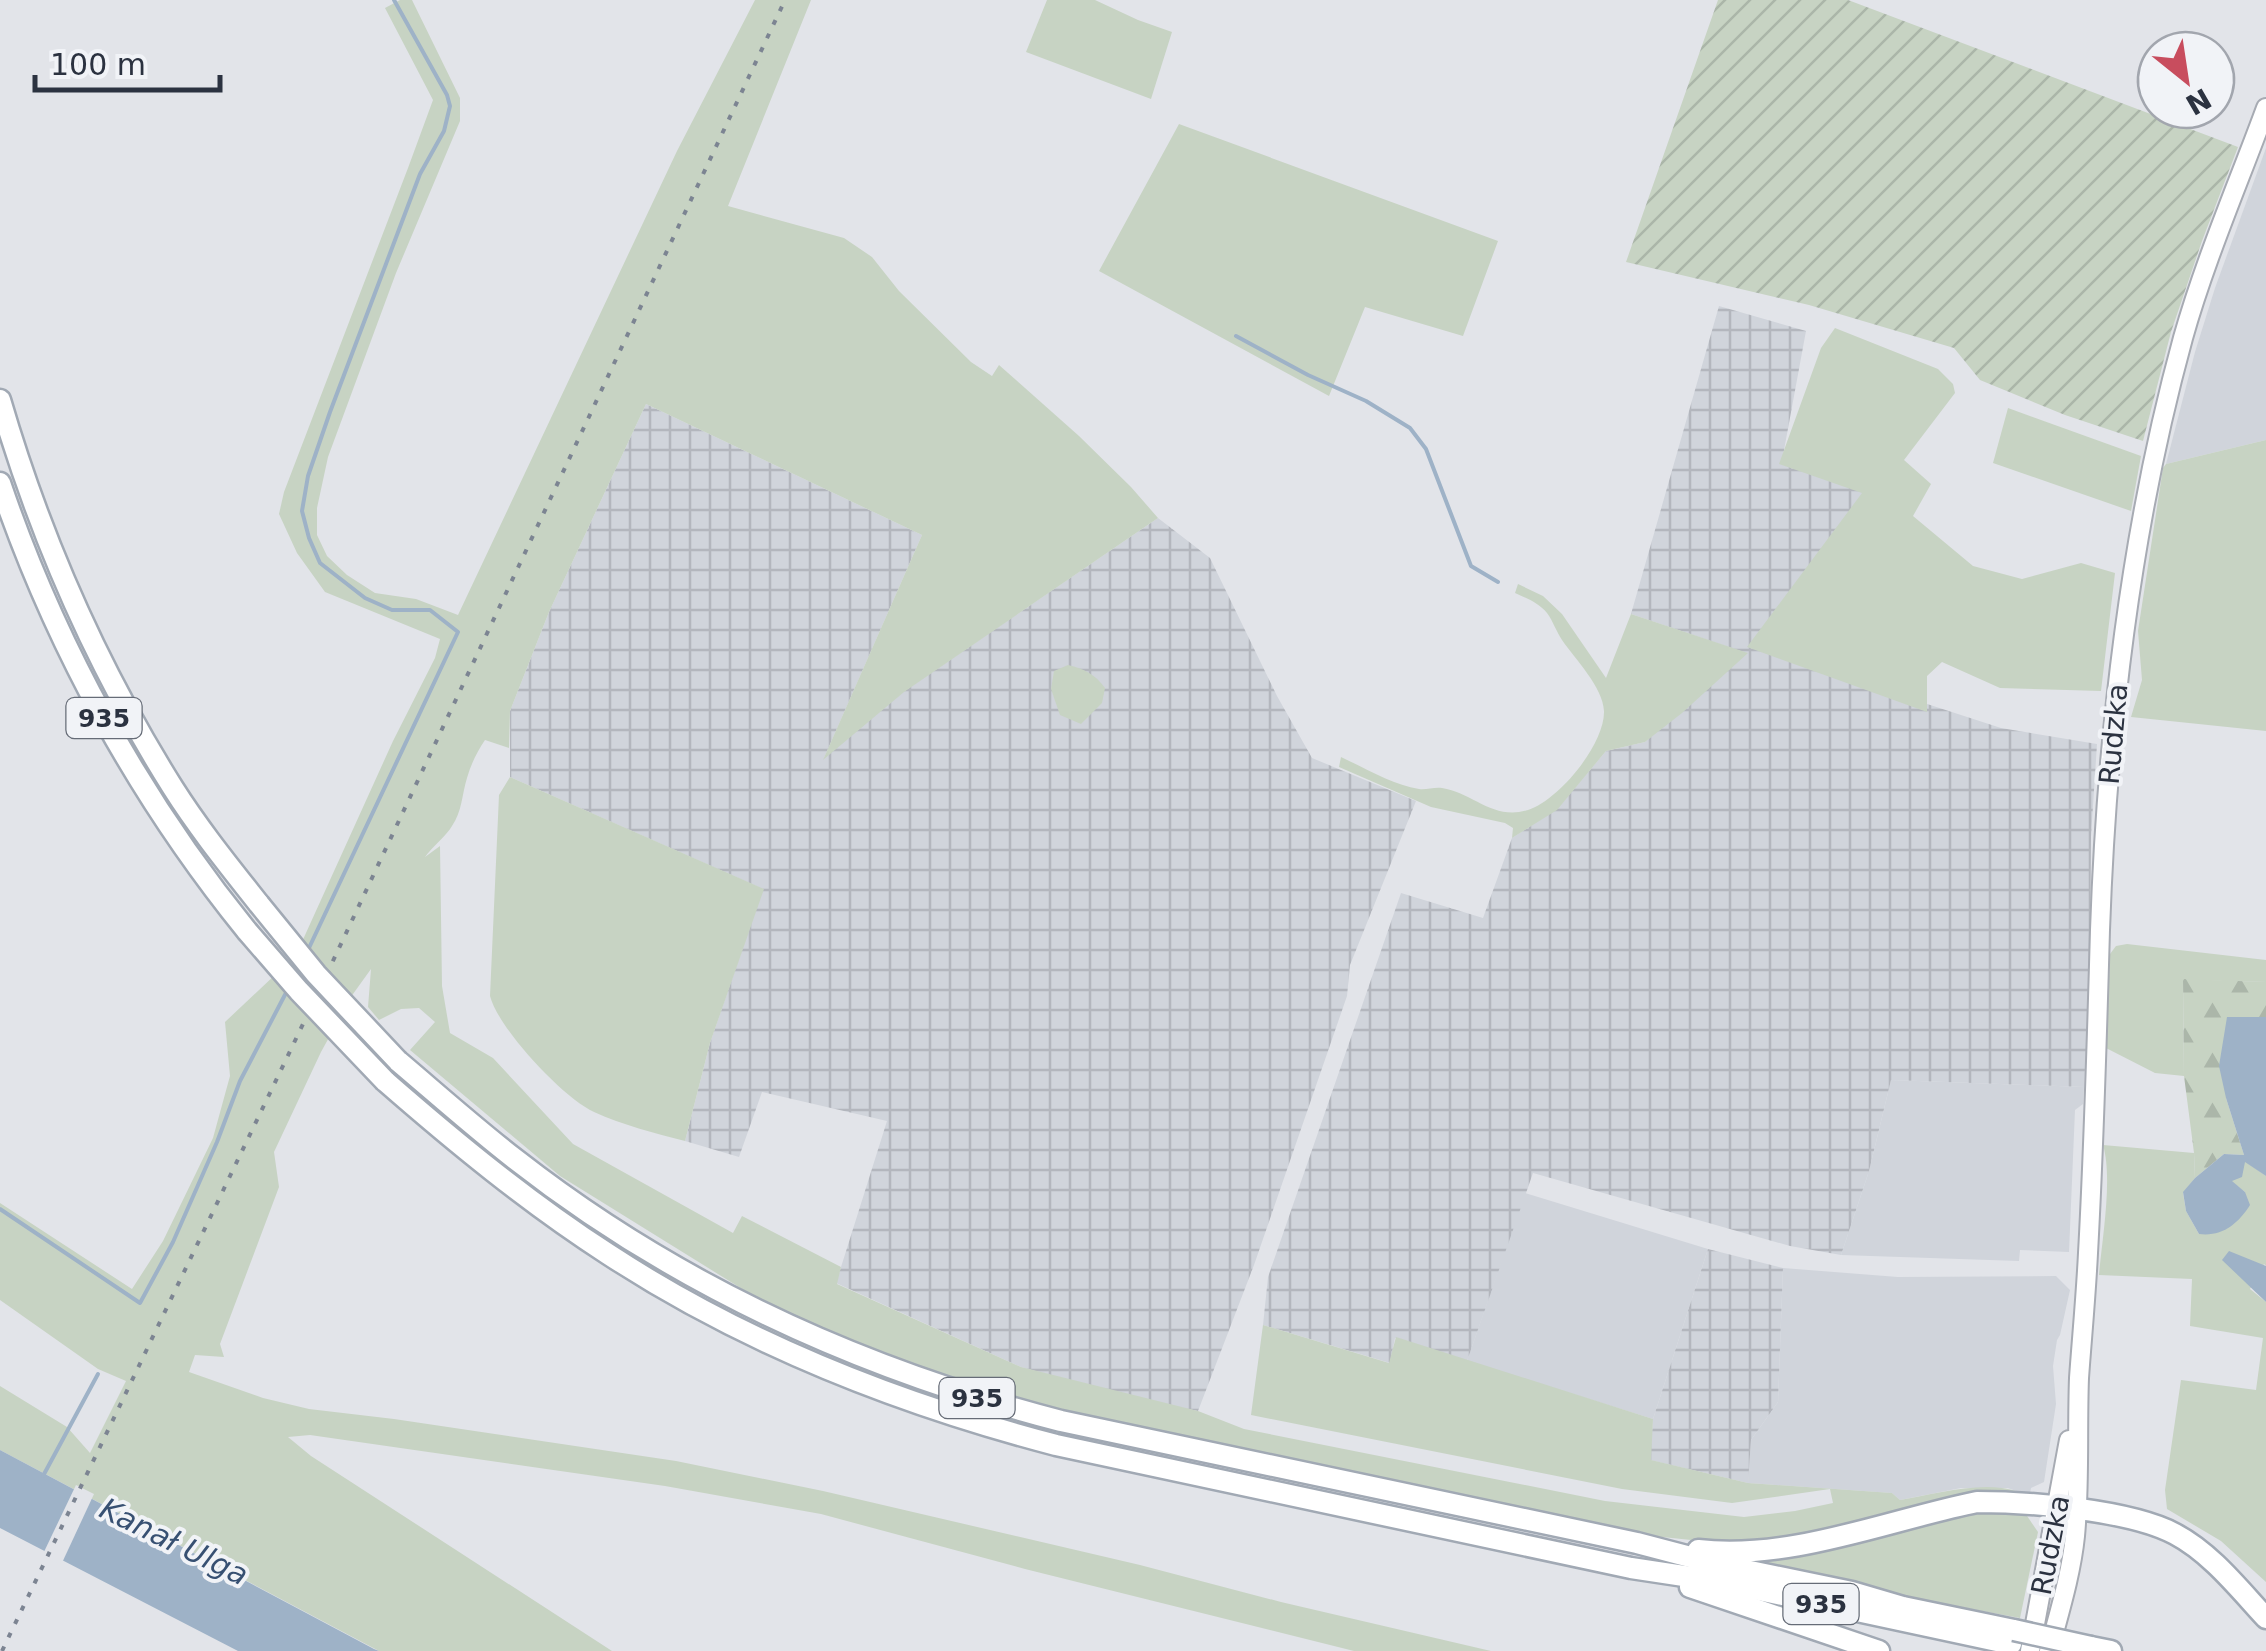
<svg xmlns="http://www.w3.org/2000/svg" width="2266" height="1651" font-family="'DejaVu Sans',sans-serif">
<defs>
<pattern id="industrial-grid" width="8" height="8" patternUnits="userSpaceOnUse" patternTransform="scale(2.5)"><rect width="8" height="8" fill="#d0d4db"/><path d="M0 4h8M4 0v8" fill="none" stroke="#b3b6bd"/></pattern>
<pattern id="forest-firs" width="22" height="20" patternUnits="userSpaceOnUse" patternTransform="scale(2.5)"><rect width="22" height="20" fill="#c7d3c3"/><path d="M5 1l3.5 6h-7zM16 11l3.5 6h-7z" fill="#abb6a9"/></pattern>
<pattern id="garden-furrows" width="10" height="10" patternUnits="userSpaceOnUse" patternTransform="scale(2.5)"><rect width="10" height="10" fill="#c7d3c3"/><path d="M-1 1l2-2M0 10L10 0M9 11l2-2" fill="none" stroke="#abb6a9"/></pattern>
</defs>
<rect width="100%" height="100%" fill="#e2e4e9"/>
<g fill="#d0d4db">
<path d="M 2266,148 L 2266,440 L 2166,464 L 2195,352 L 2215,288 Z"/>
<path d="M 1891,1080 L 2084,1087 L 2083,1104 L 2075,1110 L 2069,1252 L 2020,1250 L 2019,1261 L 1841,1255 L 1869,1171 Z"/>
<path d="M 1525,1193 L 1708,1249 L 1653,1419 L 1467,1361 Z"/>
<path d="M 1783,1268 L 1898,1277 L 2056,1276 L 2070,1290 L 2060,1335 L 2057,1340 L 2053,1366 L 2056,1404 L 2044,1482 L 2031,1488 L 2030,1493 L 2017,1495 L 2016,1491 L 2008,1488 L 1961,1488 L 1900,1500 L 1892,1493 L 1748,1483 L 1751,1440 L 1778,1402 Z"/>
</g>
<g fill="url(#industrial-grid)">
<path d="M 1719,306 L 1806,331 L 1782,461 L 1871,489 L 1752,647 L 2001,728 L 2097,744 L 2091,837 L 2090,976 L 2084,1087 L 1891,1080 L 1869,1171 L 1841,1255 L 1790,1246 L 1533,1173 L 1467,1361 L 1395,1338 L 1390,1363 L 1263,1325 L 1268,1277 L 1401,893 L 1483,918 L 1512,838 L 1557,809 L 1606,751 L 1645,742 L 1746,653 L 1631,614 Z"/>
<path d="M 646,404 L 922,535 L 824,758 L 903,692 L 1158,518 L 1210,558 L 1277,696 L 1312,758 L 1416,801 L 1350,965 L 1347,996 L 1254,1265 L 1198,1411 L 1117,1394 L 1021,1367 L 836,1283 L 887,1121 L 762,1092 L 739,1157 L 685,1141 L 710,1043 L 763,889 L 510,777 L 510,711 L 549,612 Z"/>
<path d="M 1708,1249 L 1783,1268 L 1778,1402 L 1751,1440 L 1748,1483 L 1650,1460 L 1653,1419 Z"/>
</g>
<g fill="#c7d3c3">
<path d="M 400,0 L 412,0 L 460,98 L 460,121 L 396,273 L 328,457 L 317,508 L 317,535 L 327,556 L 347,575 L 375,593 L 416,599 L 458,615 L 677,151 L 755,0 L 811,0 L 728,206 L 844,238 L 872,257 L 899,291 L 971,362 L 992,376 L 999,365 L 1079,436 L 1131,487 L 1158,518 L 904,692 L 823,760 L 922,535 L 646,404 L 549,612 L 510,711 L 509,748 L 485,740 C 477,752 471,764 467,778 C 462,794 462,812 452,826 C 447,835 432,847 425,857 L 440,846 L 442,986 L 450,1033 L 493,1058 L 573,1144 L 733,1233 L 742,1216 L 841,1267 L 837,1284 L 1021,1367 L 1198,1411 L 1244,1429 L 1605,1501 L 1744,1517 L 1795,1511 L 1833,1503 L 1830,1489 L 1732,1503 L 1622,1489 L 1251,1415 L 1263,1325 L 1389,1363 L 1396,1337 L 1653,1419 L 1651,1460 L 1748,1483 L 1892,1493 L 1900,1500 C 1934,1494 1983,1480 2016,1491 L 2017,1495 L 1809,1538 L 1749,1546 L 1614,1532 L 1004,1399 L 776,1310 L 560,1176 L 410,1050 L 435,1022 L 419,1008 L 401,1009 L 379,1020 L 368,1007 L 371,969 L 353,994 L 321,1052 L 274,1152 L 279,1187 L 220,1344 L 224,1357 L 195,1355 L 189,1372 L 263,1398 L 309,1409 L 394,1419 L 676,1461 L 823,1491 L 1140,1565 L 1281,1602 L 1491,1651 L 1354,1651 L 1025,1569 L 821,1514 L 665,1486 L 310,1435 L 288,1437 L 311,1456 L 612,1651 L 379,1651 L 0,1450 L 0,1386 L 67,1427 L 90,1453 L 126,1381 L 98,1369 L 0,1300 L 0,1203 L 132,1289 L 163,1241 L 213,1138 L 230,1076 L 225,1022 L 296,955 L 393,741 L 435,658 L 440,639 L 325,592 L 297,553 L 279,514 L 284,492 L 408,168 L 433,100 L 385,8 Z"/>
<path d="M 1047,0 L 1095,0 L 1138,20 L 1172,32 L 1151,99 L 1026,52 Z"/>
<path d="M 1179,124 L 1498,241 L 1463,336 L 1365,307 L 1329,396 L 1099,271 Z"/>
<path d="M 1835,328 L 1938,369 L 1953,384 L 1955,393 L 1904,460 L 1931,484 L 1913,516 L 1973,566 L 2022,579 L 2081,563 L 2115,573 L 2101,691 L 2000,688 L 1942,662 L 1927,676 L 1927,712 L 1747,647 L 1862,493 L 1779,464 L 1821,348 Z"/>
<path d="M 2008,408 L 2141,456 L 2131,511 L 1993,463 Z"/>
<path d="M 2266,440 L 2266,731 L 2131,717 L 2142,680 L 2138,631 L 2163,468 L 2166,464 Z"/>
<path d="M 1518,584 L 1543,596 L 1562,614 L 1606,678 L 1631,614 L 1748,653 L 1682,713 L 1645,742 L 1606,751 L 1557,810 L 1512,838 L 1513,828 L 1505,823 L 1431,807 L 1339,767 L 1341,757 C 1365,768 1393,785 1419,789 C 1426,790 1434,787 1442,788 C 1473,793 1494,821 1528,810 C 1559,800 1605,744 1604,711 C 1603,687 1575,659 1562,640 C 1556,631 1553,621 1547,613 C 1539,603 1526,598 1515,593 Z"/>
<path d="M 1068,665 C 1084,669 1095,674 1105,688 L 1102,703 L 1081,724 L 1060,715 L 1051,689 L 1054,671 Z"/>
<path d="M 510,777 L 764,889 L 710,1043 L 685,1141 C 654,1133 623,1125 594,1112 C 563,1098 498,1028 490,996 L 499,795 Z"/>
<path d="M 2127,944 L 2266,960 L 2266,982 L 2183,980 L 2184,1076 L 2155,1073 L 2106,1048 L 2110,954 L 2116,946 Z"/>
<path d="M 2103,1145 L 2194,1153 L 2195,1178 L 2183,1193 L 2186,1211 L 2199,1234 L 2245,1192 L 2231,1181 L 2245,1161 L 2266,1176 L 2266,1266 L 2264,1264 L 2250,1289 L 2266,1302 L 2266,1582 L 2221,1541 L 2167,1509 L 2165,1490 L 2181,1380 L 2256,1390 L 2263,1338 L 2190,1326 L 2192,1279 L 2099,1275 C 2102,1239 2113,1178 2103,1145 Z"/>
<path d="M 1974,1511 L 2025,1513 L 2038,1532 L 2020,1618 L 1798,1577 L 1720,1559 Z"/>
</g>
<path fill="url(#forest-firs)" d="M 2183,979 L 2266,982 L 2266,1017 L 2227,1018 L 2226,1098 L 2244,1155 L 2224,1154 L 2195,1178 L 2194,1153 L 2184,1076 Z"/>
<path fill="url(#garden-furrows)" d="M 1718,0 L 1848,0 L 2238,147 L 2202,241 L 2171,332 L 2143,441 L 2065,415 L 1980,380 L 1954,348 L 1809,305 L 1626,262 Z"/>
<g fill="#9eb2c7">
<path d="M 2227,1017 L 2266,1017 L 2266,1176 L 2245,1162 L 2242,1177 L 2232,1181 L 2245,1192 L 2250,1205 C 2238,1224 2222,1237 2199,1234 L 2186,1211 L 2183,1192 L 2195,1178 L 2224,1154 L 2244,1155 L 2226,1098 L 2219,1066 Z"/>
<path d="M 2229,1251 L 2266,1266 L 2266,1302 L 2222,1260 Z"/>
<path d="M 0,1450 L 374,1649 L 379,1651 L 238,1651 L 0,1528 Z"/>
</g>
<path fill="#e2e4e9" d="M 76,1485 L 94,1494 L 61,1565 L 42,1556 Z"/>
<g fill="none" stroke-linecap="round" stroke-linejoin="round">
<g stroke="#9eb2c7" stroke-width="4">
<path d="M 1236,336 L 1308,375 L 1366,401 L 1410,428 L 1426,449 L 1471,566 L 1498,582"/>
<path d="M 308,950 L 458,632 L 430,610 L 392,610 L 365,598 L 320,563 L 309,538 L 302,511 L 308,476 L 330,412 L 420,174 L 444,131 L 450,106 L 447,95 L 394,0"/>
<path d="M 0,1209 L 140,1303 L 173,1242 L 217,1142 L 240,1081 L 288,989"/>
<path d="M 43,1476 L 98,1374"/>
</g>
<defs>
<g id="secondary">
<path d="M 2030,1651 L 2069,1440"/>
<path d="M 2049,1651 C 2059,1613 2071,1575 2075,1536 C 2080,1483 2077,1431 2079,1378 C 2082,1336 2086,1295 2088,1253 C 2094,1145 2097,1037 2100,930 C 2107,730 2130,531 2183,338 C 2205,260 2238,184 2266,108"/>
</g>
<g id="primary">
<path d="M 0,400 C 40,537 97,667 173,788 C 199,829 229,866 259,904"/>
<path d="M 0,483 C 55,645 139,798 247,931"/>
<path d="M 398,1061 C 437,1094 475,1128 515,1159 C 676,1285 864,1370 1061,1421 L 1637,1543 L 1721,1565 L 1852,1592 L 1903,1607 L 2014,1630"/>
<path d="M 385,1081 C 456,1143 529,1203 608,1254 C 744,1343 899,1404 1056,1445 L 1631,1568 L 1717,1581 L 2011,1644"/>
<path d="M 1698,1550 C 1790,1561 1888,1520 1977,1502 C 2030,1502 2130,1510 2175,1534 C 2211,1553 2239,1589 2266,1618"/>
<path d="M 1690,1587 L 1879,1651"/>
<path d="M 2091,1647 L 2111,1651"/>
</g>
</defs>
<use href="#secondary" stroke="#a7abb3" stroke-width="22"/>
<use href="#primary" stroke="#a1a9b4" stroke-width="25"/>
<use href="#secondary" stroke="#fff" stroke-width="18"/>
<use href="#primary" stroke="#fff" stroke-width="20"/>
<path stroke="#7c8492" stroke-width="4" stroke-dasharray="5 10" stroke-linecap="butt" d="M 2,1651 L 316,997 L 785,0"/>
<defs>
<g id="primary-bridge">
<path d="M 259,904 L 316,974 L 398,1061"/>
<path d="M 247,931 L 299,991 L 385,1081"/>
<path d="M 2014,1630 L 2091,1647"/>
</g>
</defs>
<use href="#primary-bridge" stroke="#a1a9b4" stroke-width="25" stroke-linecap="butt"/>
<use href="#primary-bridge" stroke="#fff" stroke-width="20"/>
</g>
<g text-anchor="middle" stroke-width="8" stroke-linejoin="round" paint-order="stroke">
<g fill="#f1f3f7" stroke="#666c77" stroke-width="2.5">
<rect x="66.5" y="698" width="75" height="40" rx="8"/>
<rect x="939.5" y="1378" width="75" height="40" rx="8"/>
<rect x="1783.5" y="1584" width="75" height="40" rx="8"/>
</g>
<g font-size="25" font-weight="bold" fill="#2b3240">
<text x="104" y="727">935</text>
<text x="977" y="1407">935</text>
<text x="1821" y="1613">935</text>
</g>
<g font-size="28" fill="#2b3240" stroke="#f1f3f7">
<text transform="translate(2113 734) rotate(-85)" y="10">Rudzka</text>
<text transform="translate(2050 1545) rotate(-79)" y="10">Rudzka</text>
</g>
<g font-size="30" font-style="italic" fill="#375072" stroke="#f1f3f7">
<text transform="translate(174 1542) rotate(26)" y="10">Kanał Ulga</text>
</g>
</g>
<g transform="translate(2186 80) rotate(150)"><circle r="48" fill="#f1f3f7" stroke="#a2a6ae" stroke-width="2.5"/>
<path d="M0-8L18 38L0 25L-18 38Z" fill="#c84d5e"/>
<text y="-15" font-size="28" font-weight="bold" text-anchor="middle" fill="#2b3240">N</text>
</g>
<path d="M35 75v15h185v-15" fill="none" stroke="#2b3240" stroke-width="5"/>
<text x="50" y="75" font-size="30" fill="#2b3240" stroke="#f1f3f7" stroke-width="8" paint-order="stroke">100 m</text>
</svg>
